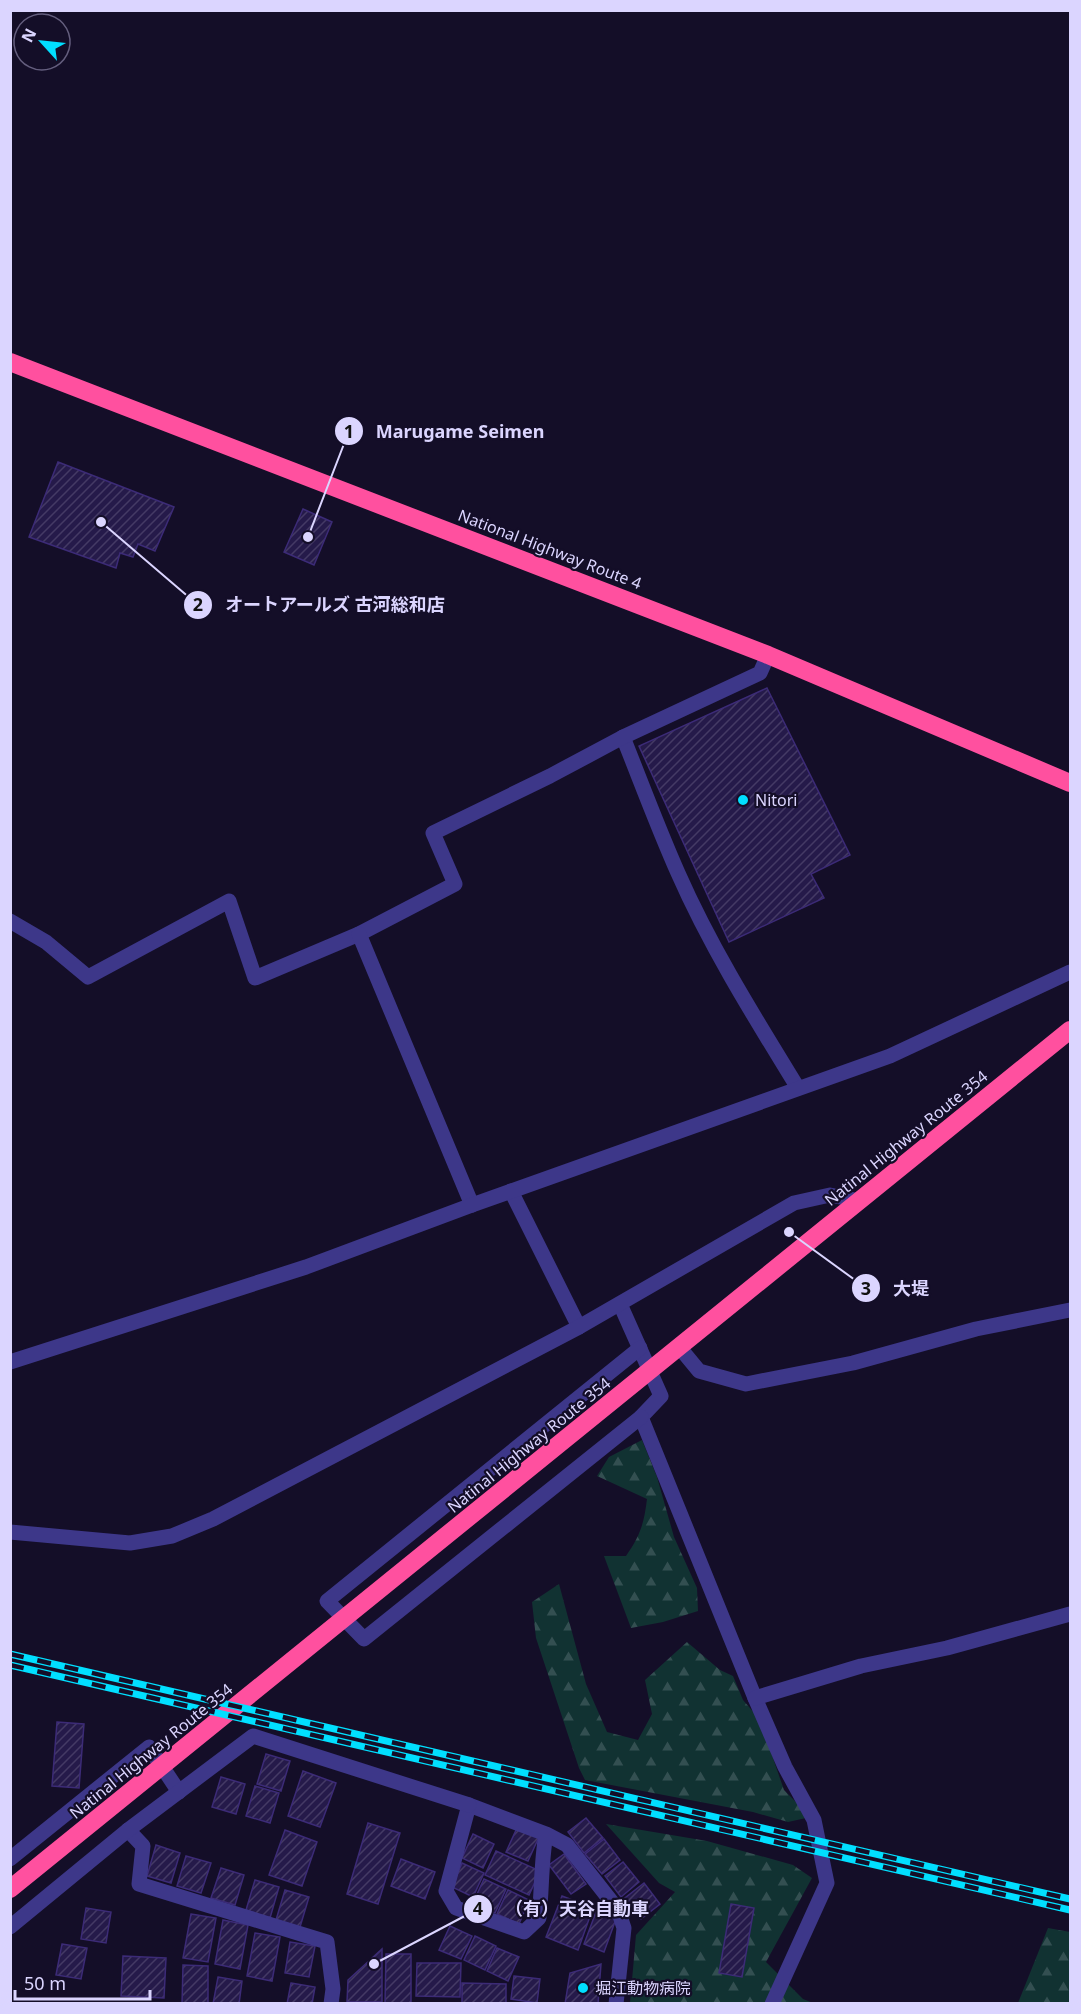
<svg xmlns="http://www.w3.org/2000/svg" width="1081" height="2014" font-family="'Noto Sans','Noto Sans JP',sans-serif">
<defs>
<pattern id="forest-firs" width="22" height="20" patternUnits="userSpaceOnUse" patternTransform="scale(1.5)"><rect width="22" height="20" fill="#113232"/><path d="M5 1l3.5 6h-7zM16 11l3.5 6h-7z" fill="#334f51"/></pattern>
<pattern id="building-hatch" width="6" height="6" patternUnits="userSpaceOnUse" patternTransform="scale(1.5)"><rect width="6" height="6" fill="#251a4a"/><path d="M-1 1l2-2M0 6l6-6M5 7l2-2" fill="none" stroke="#443a65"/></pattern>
</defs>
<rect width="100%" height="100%" fill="#140e28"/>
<g fill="url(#forest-firs)">
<path d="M 642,1440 L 657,1477 L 674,1537 L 697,1588 L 698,1611 L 663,1622 L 631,1628 L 604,1556 L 626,1556 C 640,1536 644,1524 647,1499 L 597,1476 L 609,1457 Z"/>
<path d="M 559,1584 L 586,1684 L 607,1732 L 638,1740 L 652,1714 L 645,1680 L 687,1642 L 720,1670 L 733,1676 L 743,1700 L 756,1715 L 765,1735 L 784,1790 L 797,1803 L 806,1818 L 788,1822 L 753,1812 L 585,1780 L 579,1768 L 536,1638 L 532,1602 Z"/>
<path d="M 606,1824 L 707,1841 L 793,1865 L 812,1878 L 766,1962 L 803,1999 L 813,2003 L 630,2003 L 636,1935 L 675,1892 L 659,1883 Z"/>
<path d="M 1048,1928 L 1070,1932 L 1070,2003 L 1018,2003 Z"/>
</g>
<g fill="url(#building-hatch)" stroke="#3c2b77" stroke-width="1.5">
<path d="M 58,462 L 174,507 L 155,551 L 138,544 L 133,557 L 120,553 L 116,568 L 29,537 Z"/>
<path d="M 303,509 L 332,522 L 314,565 L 284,552 Z"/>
<path d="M 767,688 L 850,855 L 811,874 L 824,898 L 729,942 L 639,746 Z"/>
<path d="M 57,1722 L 84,1724 L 79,1788 L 52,1786 Z"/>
<path d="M 266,1754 L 290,1761 L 281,1791 L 257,1784 Z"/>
<path d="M 303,1771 L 336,1783 L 320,1827 L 288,1816 Z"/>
<path d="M 221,1777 L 245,1784 L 236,1814 L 212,1807 Z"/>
<path d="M 255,1786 L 279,1793 L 270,1823 L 246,1816 Z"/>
<path d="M 586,1818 L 603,1838 L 584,1853 L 568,1832 Z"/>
<path d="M 368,1823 L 400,1833 L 378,1904 L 347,1894 Z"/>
<path d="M 517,1828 L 539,1837 L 528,1861 L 506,1852 Z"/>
<path d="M 285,1830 L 317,1842 L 302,1886 L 269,1875 Z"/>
<path d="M 473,1834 L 494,1844 L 483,1868 L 462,1858 Z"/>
<path d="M 604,1839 L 620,1860 L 602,1874 L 585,1854 Z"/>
<path d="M 156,1845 L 180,1853 L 171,1883 L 147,1876 Z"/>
<path d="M 496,1851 L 540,1871 L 529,1895 L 485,1875 Z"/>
<path d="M 564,1854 L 586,1884 L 571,1894 L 549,1865 Z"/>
<path d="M 186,1856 L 211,1863 L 201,1893 L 177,1886 Z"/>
<path d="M 401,1859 L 435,1872 L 425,1899 L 391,1886 Z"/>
<path d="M 623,1862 L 639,1882 L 621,1897 L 605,1876 Z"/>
<path d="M 462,1863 L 484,1873 L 473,1897 L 452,1887 Z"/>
<path d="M 221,1868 L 244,1875 L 235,1905 L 211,1898 Z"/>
<path d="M 484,1879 L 506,1889 L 495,1913 L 473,1903 Z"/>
<path d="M 255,1880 L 279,1887 L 270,1918 L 246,1910 Z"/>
<path d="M 644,1883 L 660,1904 L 641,1919 L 625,1898 Z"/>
<path d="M 285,1890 L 309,1897 L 300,1927 L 276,1920 Z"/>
<path d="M 508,1890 L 529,1900 L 519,1924 L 497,1914 Z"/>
<path d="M 562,1896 L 593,1908 L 578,1950 L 546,1937 Z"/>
<path d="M 731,1904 L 754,1908 L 742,1977 L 719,1973 Z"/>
<path d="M 86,1908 L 111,1912 L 106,1943 L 81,1939 Z"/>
<path d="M 596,1912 L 616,1919 L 604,1952 L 584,1944 Z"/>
<path d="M 191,1914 L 216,1918 L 208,1962 L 183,1958 Z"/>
<path d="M 223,1920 L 248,1925 L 240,1969 L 215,1964 Z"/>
<path d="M 450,1926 L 472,1936 L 461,1959 L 439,1950 Z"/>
<path d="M 255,1933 L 280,1937 L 272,1981 L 247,1976 Z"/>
<path d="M 475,1936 L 496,1946 L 485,1970 L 464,1960 Z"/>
<path d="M 290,1942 L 315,1946 L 309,1977 L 285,1973 Z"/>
<path d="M 62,1944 L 87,1948 L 81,1979 L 56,1975 Z"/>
<path d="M 497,1948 L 519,1957 L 508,1981 L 487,1971 Z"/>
<path d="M 382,1949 L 382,2002 L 347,2002 L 348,1980 Z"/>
<path d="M 386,1954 L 411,1954 L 411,2004 L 385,2004 Z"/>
<path d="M 123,1956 L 166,1958 L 164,1998 L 121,1996 Z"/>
<path d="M 417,1963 L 461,1963 L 460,1997 L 416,1996 Z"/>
<path d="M 601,1964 L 598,2004 L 565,2004 L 570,1973 Z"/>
<path d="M 183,1965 L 208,1966 L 208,2004 L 182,2004 Z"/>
<path d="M 514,1976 L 540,1979 L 537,2003 L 511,1999 Z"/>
<path d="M 218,1977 L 242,1981 L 239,2004 L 213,2004 Z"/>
<path d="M 291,1983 L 315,1987 L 312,2004 L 287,2004 Z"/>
<path d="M 462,1983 L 506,1984 L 506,2004 L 462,2004 Z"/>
</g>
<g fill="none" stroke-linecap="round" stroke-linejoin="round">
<g stroke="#3d3789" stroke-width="15">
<path d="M 623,737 C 641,782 658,828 678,873 C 711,948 755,1018 798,1088"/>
<path d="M 10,921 L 46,942 L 88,977 L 229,901 L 255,978 L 359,934 L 455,884 L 433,833 L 550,776 L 623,737 L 760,673 L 768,655"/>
<path d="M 359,934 L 472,1205"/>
<path d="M 511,1191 L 579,1327"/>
<path d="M 620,1304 L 661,1396 L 641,1417 L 755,1698 L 785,1767 L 814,1820 L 827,1883 L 772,2004"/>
<path d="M 640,1348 L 327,1601 L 364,1639 L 641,1417"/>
<path d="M 680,1348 L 699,1371 L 746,1384 L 853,1363 L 976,1329 L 1070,1310"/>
<path d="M 10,1362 L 306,1267 L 472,1205 L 890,1056 L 1070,972"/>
<path d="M 10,1532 L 130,1543 L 172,1536 L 213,1519 L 579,1327 L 794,1203 L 830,1195 L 860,1201"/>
<path d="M 755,1698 L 861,1666 L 947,1648 L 1070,1614"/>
<path d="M 128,1830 L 143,1846 L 139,1884 L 327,1942 L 333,1989 L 331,2004"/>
<path d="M 546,1834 C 541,1862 542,1890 539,1918 L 524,1932 L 456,1908 L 446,1891 L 469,1805 L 546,1834 L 567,1845 L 618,1910 L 624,1928 L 616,2004"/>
<path d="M 10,1859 L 149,1747 L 179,1792"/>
<path d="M 10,1927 L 128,1830 L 253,1736 L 469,1805"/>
</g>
<g stroke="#ff509f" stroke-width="18">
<path d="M 10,362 L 768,655 L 1070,783"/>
<path d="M 10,1889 L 1070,1030"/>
</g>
<defs>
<g id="rail">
<path d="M 10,1654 L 1070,1899"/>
<path d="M 10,1665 L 1070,1910"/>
</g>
</defs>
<use href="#rail" stroke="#01dfff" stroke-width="7"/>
<use href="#rail" stroke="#140e28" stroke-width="4.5" stroke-dasharray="14" stroke-linecap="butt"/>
</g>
<g fill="#01dfff" stroke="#140e28" stroke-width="2">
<circle cx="743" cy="800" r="6"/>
<circle cx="583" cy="1988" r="6"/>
</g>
<g text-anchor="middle" stroke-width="4.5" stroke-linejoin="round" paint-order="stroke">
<g font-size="16" fill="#dbd5ff" stroke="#140e28">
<text transform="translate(550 549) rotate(21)" y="6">National Highway Route 4</text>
<text transform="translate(906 1138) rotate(-39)" y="6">Natinal Highway Route 354</text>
<text transform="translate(529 1445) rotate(-39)" y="6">Natinal Highway Route 354</text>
<text transform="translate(151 1751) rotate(-39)" y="6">Natinal Highway Route 354</text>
</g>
<g font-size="16" fill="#dbd5ff" stroke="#140e28" text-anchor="start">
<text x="755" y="806">Nitori</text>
<text x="595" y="1994">堀江動物病院</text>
</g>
</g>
<path fill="none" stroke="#dbd5ff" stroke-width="2" d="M308 537L349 431M101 522L198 605M789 1232L866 1288M374 1964L478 1909"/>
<g fill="#dbd5ff" stroke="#140e28" stroke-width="2">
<circle cx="308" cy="537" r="6"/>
<circle cx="101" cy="522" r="6"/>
<circle cx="789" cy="1232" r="6"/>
<circle cx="374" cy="1964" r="6"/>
<circle cx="349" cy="431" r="15"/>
<circle cx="198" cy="605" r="15"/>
<circle cx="866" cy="1288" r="15"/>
<circle cx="478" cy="1909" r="15"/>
</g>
<g font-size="18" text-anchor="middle" font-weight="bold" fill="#111">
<text x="349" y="438">1</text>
<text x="198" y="611">2</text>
<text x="866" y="1295">3</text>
<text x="478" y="1915">4</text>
</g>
<g font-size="18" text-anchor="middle" font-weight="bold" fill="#dbd5ff" stroke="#140e28" stroke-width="4.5" stroke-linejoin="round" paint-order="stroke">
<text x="460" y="438">Marugame Seimen</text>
<text x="335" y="611">オートアールズ 古河総和店</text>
<text x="911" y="1295">大堤</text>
<text x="577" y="1915">（有）天谷自動車</text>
</g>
<rect width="1081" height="2014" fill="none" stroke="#dbd5ff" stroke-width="24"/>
<g transform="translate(42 42) rotate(297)"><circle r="28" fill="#140e28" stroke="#645e7e" stroke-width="1.5"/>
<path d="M0-4.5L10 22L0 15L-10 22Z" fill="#01dfff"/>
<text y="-9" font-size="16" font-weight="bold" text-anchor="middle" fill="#dbd5ff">N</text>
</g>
<path d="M15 1990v9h135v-9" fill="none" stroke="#dbd5ff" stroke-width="3"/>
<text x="24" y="1990" font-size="18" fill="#dbd5ff" stroke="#140e28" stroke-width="4.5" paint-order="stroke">50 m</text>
</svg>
